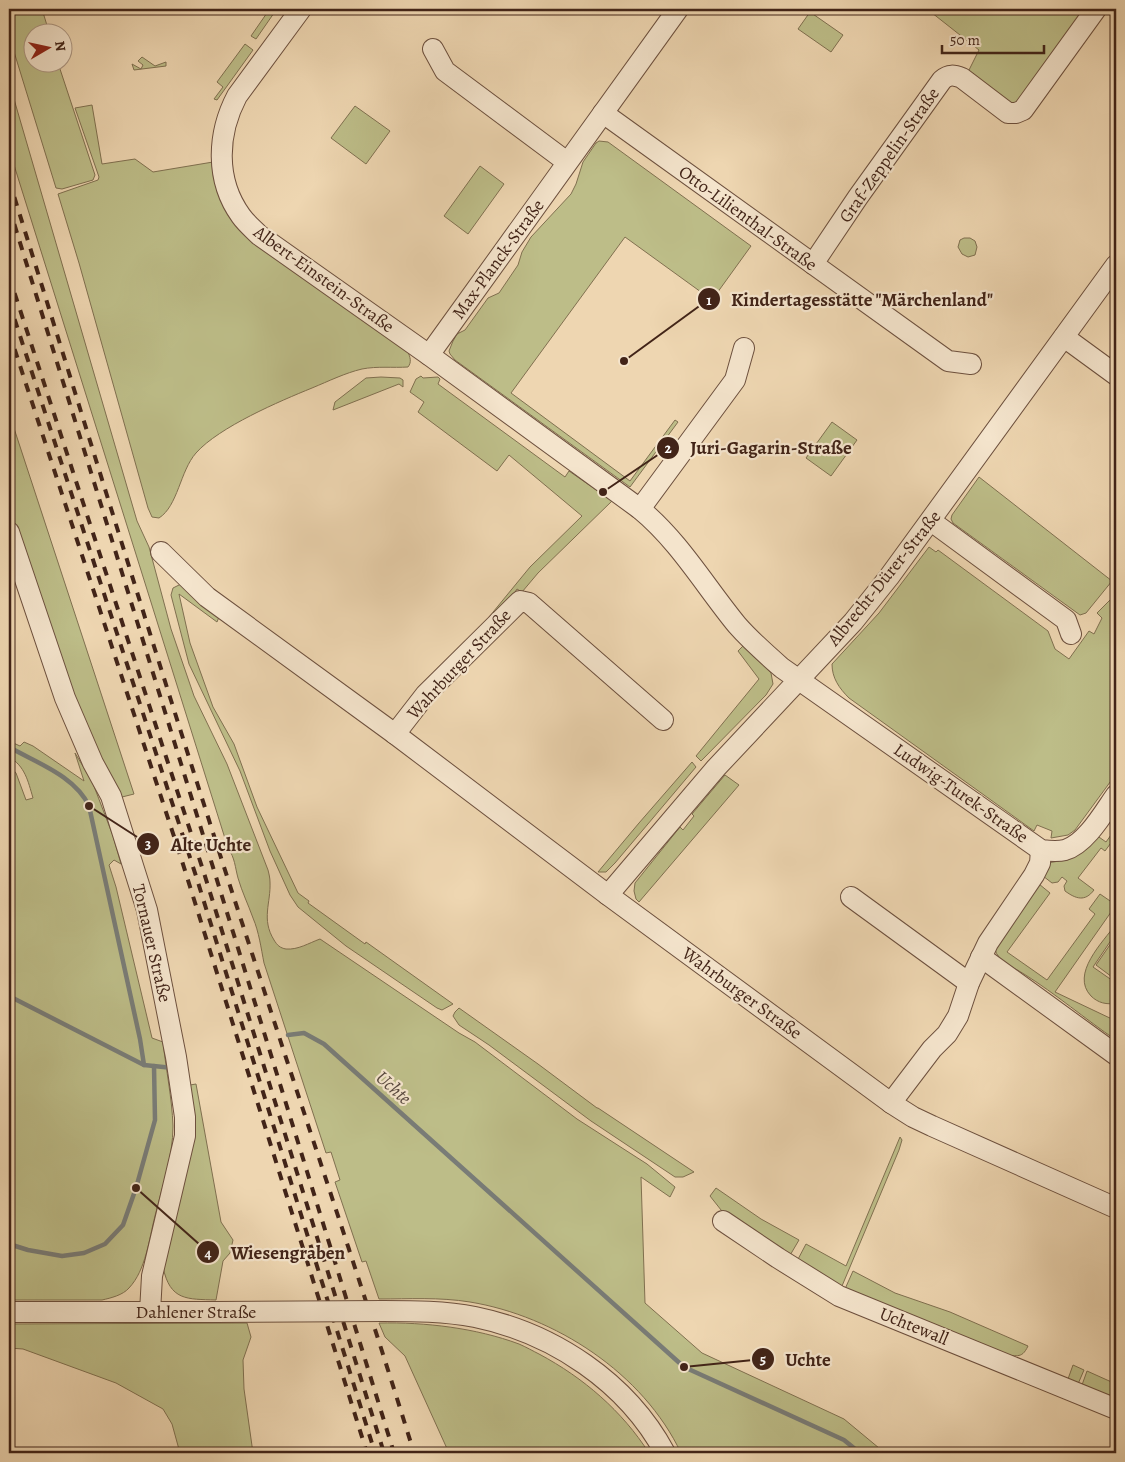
<svg xmlns="http://www.w3.org/2000/svg" width="1125" height="1462" font-family="Alegreya,serif">
<rect width="100%" height="100%" fill="#eed6b1"/>
<filter id="stains"><feTurbulence type="fractalNoise" baseFrequency=".004" numOctaves="4"/><feColorMatrix values="0 0 0 0 .2 0 0 0 0 .09 0 0 0 0 .02 0 0 0 .5 -.17"/></filter>
<radialGradient id="worn" r=".72"><stop offset=".6" stop-color="#630" stop-opacity="0"/><stop offset="1" stop-color="#630" stop-opacity=".3"/></radialGradient>
<g fill="#bdbd88" stroke="#807050">
<path d="M 10,9 L 42,9 L 49,32 L 32,32 L 32,62 L 58,63 L 95,175 L 93,180 L 62,189 L 56,188 L 11,42 L 9,31 Z"/>
<path d="M 927,9 L 1085,9 L 1017,104 L 1014,103 L 1012,104 L 968,72 L 979,50 Z"/>
<path d="M 269,10 L 274,13 L 256,39 L 251,36 Z"/>
<path d="M 810,12 L 843,35 L 831,52 L 798,29 Z"/>
<path d="M 245,44 L 253,50 L 217,100 L 214,99 L 223,87 L 217,82 Z"/>
<path d="M 142,57 L 155,66 L 166,62 L 166,66 L 134,70 L 132,64 L 141,69 L 143,65 L 138,61 Z"/>
<path d="M 9,82 L 137,521 L 149,547 L 171,629 L 194,696 L 227,764 L 268,870 C 269,874 270,878 270,882 C 271,903 261,919 274,940 C 277,945 280,948 286,949 C 298,950 309,943 320,939 L 459,1033 L 475,1042 L 577,1119 L 647,1164 L 675,1187 L 670,1197 L 641,1177 L 645,1303 L 702,1353 L 844,1419 L 885,1453 L 681,1453 C 643,1373 555,1316 470,1302 C 439,1297 409,1299 379,1299 L 366,1261 L 362,1262 L 335,1182 L 340,1180 L 331,1152 L 326,1153 L 264,963 C 261,948 259,932 253,918 C 248,904 242,892 238,878 C 235,867 235,858 228,848 L 9,149 Z"/>
<path d="M 92,105 L 102,164 L 135,159 L 153,172 L 213,162 L 219,192 L 408,352 C 410,357 412,362 408,367 C 393,368 377,366 362,369 C 345,373 329,381 312,388 C 280,401 219,427 196,453 C 180,471 178,506 159,518 L 152,517 L 148,508 L 79,263 L 58,194 L 98,180 L 99,177 L 75,108 Z"/>
<path d="M 355,106 L 390,131 L 366,164 L 331,138 Z"/>
<path d="M 599,141 L 608,142 L 751,246 L 712,300 L 625,237 L 511,393 L 630,481 L 675,420 L 678,422 L 630,487 L 455,360 L 450,354 L 449,351 L 453,341 L 457,334 L 465,330 L 488,298 L 499,293 L 518,265 L 522,252 L 531,237 L 571,194 L 576,184 L 583,162 L 596,143 Z"/>
<path d="M 480,166 L 504,184 L 468,234 L 444,216 Z"/>
<path d="M 964,238 L 970,238 L 975,241 L 977,247 L 975,255 L 968,257 L 962,254 L 958,247 L 960,240 Z"/>
<path d="M 421,376 L 423,378 L 438,377 L 440,379 L 438,384 L 565,477 L 569,471 L 612,501 L 538,573 L 522,592 L 517,589 L 501,614 L 493,620 L 489,617 L 530,567 L 582,516 L 509,455 L 497,471 L 418,412 L 424,402 L 410,392 L 416,379 Z"/>
<path d="M 381,377 L 400,378 L 403,380 L 403,387 L 399,384 L 333,410 L 335,402 L 366,378 Z"/>
<path d="M 9,413 L 134,794 L 118,798 L 79,718 L 9,513 Z"/>
<path d="M 832,422 L 857,440 L 831,476 L 806,458 Z"/>
<path d="M 979,477 L 1112,581 L 1086,613 L 1080,615 L 953,523 L 951,519 L 952,515 Z"/>
<path d="M 929,547 L 936,552 L 938,550 L 1048,631 L 1055,649 L 1069,659 L 1089,631 L 1094,634 L 1102,618 L 1097,613 L 1116,594 L 1116,774 L 1075,830 L 1068,835 L 1051,838 L 1052,831 L 1037,825 L 1034,831 L 849,698 C 839,688 832,678 832,664 L 879,613 Z"/>
<path d="M 181,584 L 219,617 L 217,622 L 179,594 L 190,643 L 213,707 L 234,744 L 257,807 L 298,893 L 309,901 L 308,903 L 365,944 L 366,942 L 453,1004 L 442,1010 L 437,1008 L 346,946 L 298,907 L 290,895 L 270,851 L 240,771 L 189,664 L 171,595 L 173,588 Z"/>
<path d="M 743,646 L 771,673 L 773,684 L 766,695 L 701,761 L 696,756 L 759,679 L 738,651 Z"/>
<path d="M 9,741 L 20,746 L 24,742 L 33,746 L 84,781 L 75,753 L 92,781 L 113,836 L 121,864 L 114,860 L 109,865 L 116,887 L 152,1038 L 163,1042 C 166,1070 172,1098 173,1126 C 173,1157 162,1187 155,1216 C 149,1239 146,1270 129,1288 C 123,1295 111,1298 102,1300 L 9,1300 L 9,765 L 16,773 L 26,800 L 33,798 C 28,781 25,766 9,757 Z"/>
<path d="M 692,762 L 696,767 L 615,863 L 606,872 L 598,872 L 639,823 Z"/>
<path d="M 725,775 L 739,785 L 639,902 L 636,899 L 634,891 L 635,883 L 680,827 L 683,830 L 694,816 L 692,814 Z"/>
<path d="M 1116,828 L 1116,836 L 1105,851 L 1101,848 L 1078,878 L 1094,890 C 1085,902 1076,899 1065,891 L 1064,886 L 1067,881 L 1062,877 L 1058,882 L 1052,883 L 1043,876 L 1048,863 L 1059,861 L 1096,835 L 1106,842 Z"/>
<path d="M 1039,884 L 1050,893 L 1007,952 L 1047,980 L 1095,914 L 1089,909 L 1100,894 L 1116,905 L 1055,992 L 1114,1020 L 1116,1018 L 1116,1040 C 1085,1019 1056,994 1024,974 C 1015,968 997,961 995,949 Z"/>
<path d="M 1116,924 L 1116,933 L 1093,967 L 1116,983 L 1116,1003 C 1107,1005 1098,1003 1091,996 C 1070,974 1103,942 1116,924 Z"/>
<path d="M 1116,936 L 1116,980 L 1096,965 Z"/>
<path d="M 459,1008 L 538,1064 L 597,1108 L 598,1108 L 694,1172 L 683,1177 L 675,1177 L 591,1121 L 489,1045 L 459,1025 L 453,1016 L 455,1012 Z"/>
<path d="M 196,1084 L 221,1222 L 233,1240 L 230,1253 L 223,1261 L 216,1300 C 187,1299 170,1301 163,1267 L 190,1085 Z"/>
<path d="M 900,1137 L 902,1140 L 899,1150 L 842,1286 L 839,1290 L 796,1263 L 806,1244 L 846,1266 Z"/>
<path d="M 716,1188 L 761,1219 L 799,1240 L 789,1257 L 725,1215 L 710,1196 Z"/>
<path d="M 853,1271 L 895,1293 L 950,1312 L 1028,1346 C 1021,1361 1016,1353 1002,1357 L 845,1289 Z"/>
<path d="M 247,1323 L 251,1337 L 243,1360 L 244,1389 L 253,1453 L 180,1453 L 172,1424 L 163,1409 L 116,1383 L 23,1349 L 9,1348 L 9,1324 Z"/>
<path d="M 379,1323 C 425,1322 476,1328 519,1344 C 526,1347 533,1351 539,1354 C 584,1378 622,1411 649,1453 L 449,1453 L 405,1356 L 385,1337 Z"/>
<path d="M 1073,1365 L 1084,1370 L 1078,1384 L 1068,1379 Z"/>
<path d="M 1087,1371 L 1116,1384 L 1115,1400 L 1082,1385 Z"/>
</g>
<g fill="none" stroke-linecap="round" stroke-linejoin="round">
<g stroke="#797c77" stroke-width="4.5">
<path d="M 9,747 C 37,763 75,776 89,806 L 140,1039 L 144,1065"/>
<path d="M 9,996 L 144,1065 L 173,1068"/>
<path d="M 288,1035 L 304,1033 L 324,1044 L 684,1367 L 844,1440 L 860,1453"/>
<path d="M 9,1244 L 28,1250 L 62,1256 L 84,1253 L 105,1244 L 123,1225 L 136,1188 L 155,1120 L 154,1066"/>
</g>
<defs>
<g id="minor">
<path d="M 301,9 L 237,96 C 217,134 215,180 241,216 C 246,223 253,229 259,235 L 429,355 L 640,509 C 679,541 705,586 737,625 C 751,641 766,654 782,668 L 1041,850 C 1049,851 1057,852 1065,850 C 1086,844 1104,812 1116,795"/>
<path d="M 433,49 L 445,71 L 567,162"/>
<path d="M 603,113 L 948,361 L 971,364"/>
<path d="M 813,264 L 858,197 L 942,80 C 949,74 954,75 962,78 L 1008,113 L 1016,113 L 1023,110 L 1096,9"/>
<path d="M 1064,337 L 1116,375"/>
<path d="M 429,355 L 678,9"/>
<path d="M 640,509 L 735,380 L 744,348"/>
<path d="M 931,521 L 1066,620 L 1071,634"/>
<path d="M 9,532 L 65,698 L 93,763 L 111,796 L 147,910 L 176,1057 L 185,1117 L 185,1136 L 152,1276 L 150,1312"/>
<path d="M 161,552 L 207,597 L 395,734 L 608,895 L 891,1103 L 913,1117 L 932,1126 L 1116,1208"/>
<path d="M 395,734 L 426,694 L 520,601 L 529,603 L 663,720"/>
<path d="M 608,895 L 716,768 L 853,622 L 889,577 L 1116,265"/>
<path d="M 851,897 L 969,983"/>
<path d="M 981,957 L 1116,1055"/>
<path d="M 891,1103 L 932,1049 L 947,1034 L 958,1016 L 969,983 L 988,943 L 1034,875 L 1040,863 L 1041,850"/>
<path d="M 723,1221 L 778,1258 L 839,1296 L 1116,1409"/>
<path d="M 383,1311 C 414,1311 444,1311 475,1317 C 553,1333 627,1382 665,1453"/>
<path d="M 9,1312 L 216,1312"/>
</g>
</defs>
<use href="#minor" stroke="#6d503e" stroke-width="22"/>
<use href="#minor" stroke="#f4e4cc" stroke-width="20"/>
<g stroke="#422418" stroke-width="4" stroke-dasharray="9 9" stroke-linecap="butt">
<path d="M 9,180 C 93,449 175,719 263,987 C 313,1142 366,1297 414,1453"/>
<path d="M 9,207 L 394,1453"/>
<path d="M 9,276 L 204,873 L 384,1453"/>
<path d="M 9,302 L 196,876 L 375,1453"/>
<path d="M 9,332 L 182,861 L 367,1453"/>
</g>
<defs>
<path id="minor-bridge" d="M 216,1312 L 383,1311"/>
</defs>
<use href="#minor-bridge" stroke="#6d503e" stroke-width="22" stroke-linecap="butt"/>
<use href="#minor-bridge" stroke="#f4e4cc" stroke-width="20"/>
</g>
<g text-anchor="middle" stroke-width="4.5" stroke-linejoin="round" paint-order="stroke">
<g font-size="18" fill="#422418" stroke="#f4e4cc">
<text transform="translate(889 155) rotate(-55)" y="6">Graf-Zeppelin-Straße</text>
<text transform="translate(748 218) rotate(36)" y="6">Otto-Lilienthal-Straße</text>
<text transform="translate(498 259) rotate(-54)" y="6">Max-Planck-Straße</text>
<text transform="translate(324 279) rotate(36)" y="6">Albert-Einstein-Straße</text>
<text transform="translate(884 578) rotate(-51)" y="6">Albrecht-Dürer-Straße</text>
<text transform="translate(459 664) rotate(-47)" y="6">Wahrburger Straße</text>
<text transform="translate(961 793) rotate(35)" y="6">Ludwig-Turek-Straße</text>
<text transform="translate(152 943) rotate(77)" y="6">Tornauer Straße</text>
<text transform="translate(742 993) rotate(36)" y="6">Wahrburger Straße</text>
<text x="196" y="1318">Dahlener Straße</text>
<text transform="translate(914 1326) rotate(22)" y="6">Uchtewall</text>
</g>
<g font-size="19" font-style="italic" fill="#594940" stroke="#f4e4cc">
<text transform="translate(394 1087) rotate(42)" y="7">Uchte</text>
</g>
</g>
<path fill="none" stroke="#422418" stroke-width="2" d="M624 361L709 299M603 492L668 448M89 806L148 844M136 1188L208 1252M684 1367L763 1359"/>
<g fill="#422418" stroke="#f4e4cc" stroke-width="2">
<circle cx="624" cy="361" r="5"/>
<circle cx="603" cy="492" r="5"/>
<circle cx="89" cy="806" r="5"/>
<circle cx="136" cy="1188" r="5"/>
<circle cx="684" cy="1367" r="5"/>
<circle cx="709" cy="299" r="12"/>
<circle cx="668" cy="448" r="12"/>
<circle cx="148" cy="844" r="12"/>
<circle cx="208" cy="1252" r="12"/>
<circle cx="763" cy="1359" r="12"/>
</g>
<g font-size="15" text-anchor="middle" font-weight="bold" fill="#fff">
<text x="709" y="305">1</text>
<text x="668" y="453">2</text>
<text x="148" y="849">3</text>
<text x="208" y="1258">4</text>
<text x="763" y="1364">5</text>
</g>
<g font-size="19" text-anchor="middle" font-weight="bold" fill="#422418" stroke="#f4e4cc" stroke-width="4.5" stroke-linejoin="round" paint-order="stroke">
<text x="862" y="306">Kindertagesstätte "Märchenland"</text>
<text x="771" y="454">Juri-Gagarin-Straße</text>
<text x="211" y="851">Alte Uchte</text>
<text x="288" y="1259">Wiesengraben</text>
<text x="808" y="1366">Uchte</text>
</g>
<rect width="1125" height="1462" fill="none" stroke="#eed6b1" stroke-width="30"/>
<rect x="10" y="10" width="1105" height="1442" fill="none" stroke="#422418" stroke-width="2.5"/>
<rect x="15" y="15" width="1095" height="1432" fill="none" stroke="#422418"/>
<g transform="translate(48 48) rotate(81)"><circle r="24" fill="#f4e4cc" stroke="#ad9784"/>
<path d="M0-4L9 19L0 12L-9 19Z" fill="#8f2418"/>
<text y="-8" font-size="14" font-weight="bold" text-anchor="middle" fill="#422418">N</text>
</g>
<path d="M942 45v8h102v-8" fill="none" stroke="#422418" stroke-width="2.5"/>
<text x="950" y="45" font-size="15" fill="#422418" stroke="#f4e4cc" stroke-width="4" paint-order="stroke">50 m</text>
<rect width="100%" height="100%" filter="url(#stains)"/>
<rect width="100%" height="100%" fill="url(#worn)"/>
</svg>
